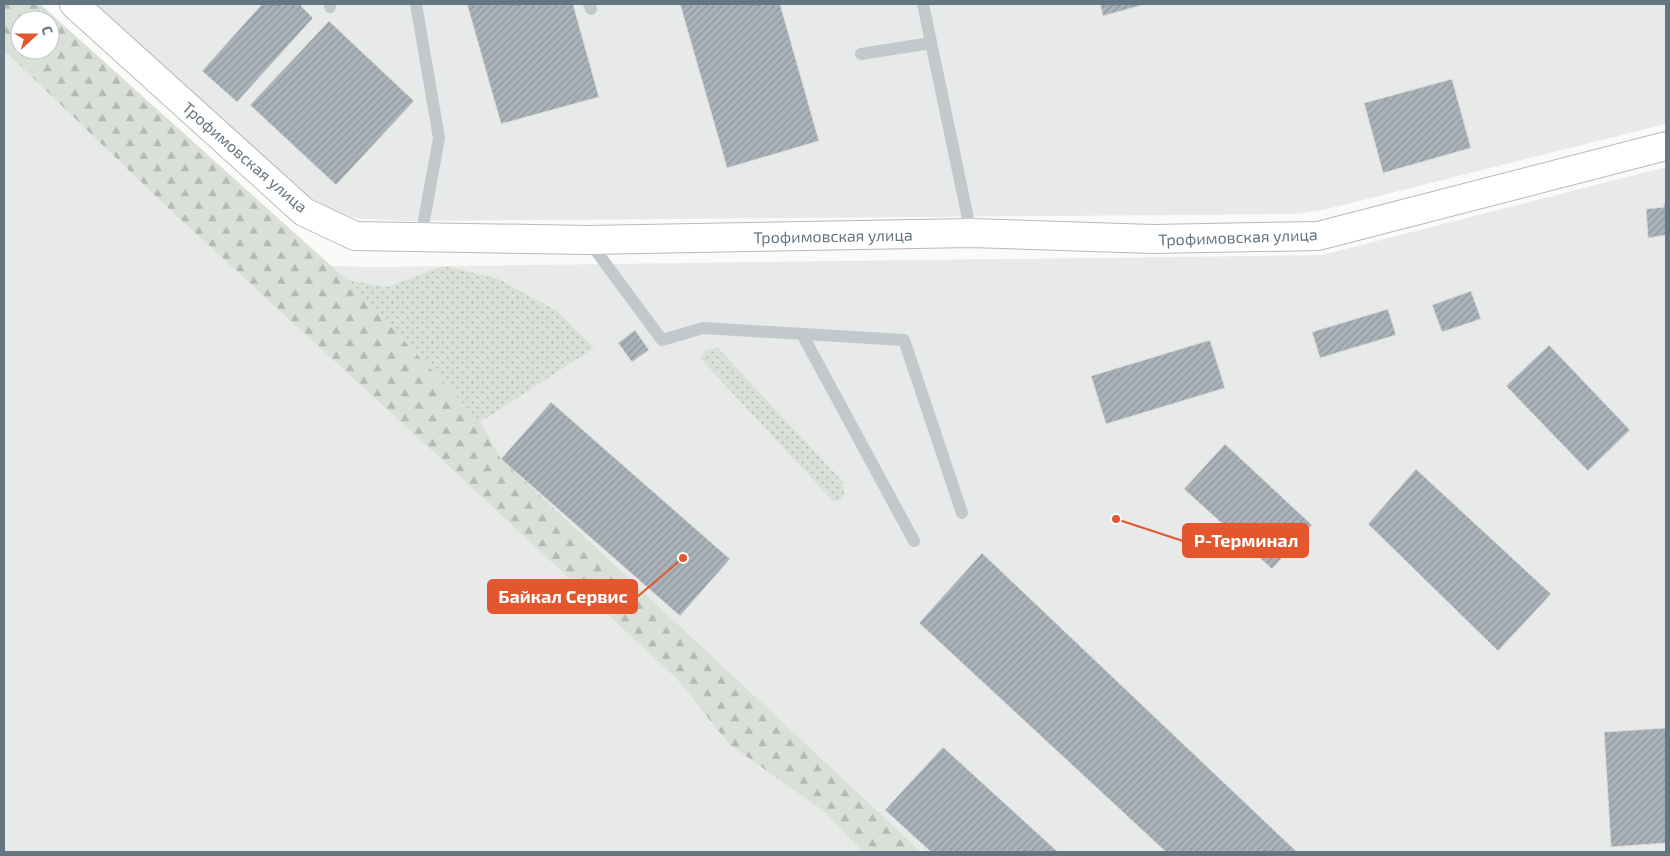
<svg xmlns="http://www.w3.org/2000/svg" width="1670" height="856" font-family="'Exo 2',sans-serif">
<defs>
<pattern id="green-dots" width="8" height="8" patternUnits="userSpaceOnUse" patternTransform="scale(1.25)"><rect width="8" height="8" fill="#dadfd7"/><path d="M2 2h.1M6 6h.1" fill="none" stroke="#b4b9b4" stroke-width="1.8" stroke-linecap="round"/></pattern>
<pattern id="forest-firs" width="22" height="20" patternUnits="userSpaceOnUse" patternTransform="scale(1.25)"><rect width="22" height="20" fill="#dadfd7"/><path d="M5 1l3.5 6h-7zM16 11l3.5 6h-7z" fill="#b4b9b4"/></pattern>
<pattern id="building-hatch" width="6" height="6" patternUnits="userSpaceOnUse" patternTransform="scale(1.25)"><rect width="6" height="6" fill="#aab3b9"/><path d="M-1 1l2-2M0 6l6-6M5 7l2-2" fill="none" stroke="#8e969c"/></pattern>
</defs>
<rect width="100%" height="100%" fill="#fafaf8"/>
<g fill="#e8e9e9">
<path d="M 4,4 L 20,20 L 20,50 L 50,50 L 286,265 L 377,267 L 1322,255 L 1666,167 L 1666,852 L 4,852 Z"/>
<path d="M 92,4 L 1666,4 L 1666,124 L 1327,209 L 1296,214 L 402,221 L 353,218 L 316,204 Z"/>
</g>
<g fill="url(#green-dots)">
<path d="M 444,266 L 496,278 L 557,311 L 594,348 L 480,422 L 347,280 L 387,287 Z"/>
<path d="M 718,348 L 842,481 L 845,494 L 841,500 L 833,501 L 701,359 L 705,350 Z"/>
</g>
<path fill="url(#forest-firs)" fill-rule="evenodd" d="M 4,4 L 40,4 L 347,280 L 480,422 L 501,459 L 921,852 L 863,852 L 822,810 L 729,744 L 677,679 L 438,456 L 166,206 L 4,50 ZM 20,20 L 50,20 L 50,50 L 20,50 Z"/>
<g fill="url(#building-hatch)" stroke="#dcdcda">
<path d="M 262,4 L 303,4 L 301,6 L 313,18 L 237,102 L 202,71 Z"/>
<path d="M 467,4 L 573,4 L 599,97 L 501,124 Z"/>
<path d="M 680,4 L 780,4 L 819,141 L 727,168 Z"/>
<path d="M 1100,4 L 1146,4 L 1103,16 Z"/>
<path d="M 329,21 L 414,101 L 336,185 L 250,105 Z"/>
<path d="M 1452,79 L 1471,148 L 1383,173 L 1364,103 Z"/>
<path d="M 1664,203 L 1666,203 L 1666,235 L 1648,238 L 1646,209 L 1664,207 Z"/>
<path d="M 1471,291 L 1481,319 L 1442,332 L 1432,305 Z"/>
<path d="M 1388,309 L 1396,335 L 1320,358 L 1312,332 Z"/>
<path d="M 635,330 L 649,350 L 632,362 L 618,343 Z"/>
<path d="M 1210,340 L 1225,388 L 1106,424 L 1091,376 Z"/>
<path d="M 1549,345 L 1630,430 L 1588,471 L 1506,386 Z"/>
<path d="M 551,402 L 730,559 L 680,616 L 501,459 Z"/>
<path d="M 1225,444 L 1312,525 L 1272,569 L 1184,489 Z"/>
<path d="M 1416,469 L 1551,594 L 1498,651 L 1368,524 Z"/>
<path d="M 982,553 L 1297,852 L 1166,852 L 919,623 Z"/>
<path d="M 1666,728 L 1666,843 L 1611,847 L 1604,732 Z"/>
<path d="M 943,747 L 1058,852 L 931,852 L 885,810 Z"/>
</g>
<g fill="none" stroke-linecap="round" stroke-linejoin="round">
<defs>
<path id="secondary" d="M 74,4 L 304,212 L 355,236 L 588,240 L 971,233 L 1153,239 L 1318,236 L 1666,146"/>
</defs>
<use href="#secondary" stroke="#b3babf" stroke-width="30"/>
<g stroke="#c3c8cc" stroke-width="12">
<path d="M 330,4 L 330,7"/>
<path d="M 416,4 L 439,138 L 421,237"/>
<path d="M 589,4 L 591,9"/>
<path d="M 923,4 L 971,233"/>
<path d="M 861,54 L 931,43"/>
<path d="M 588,240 L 662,340 L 703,328 L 904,340 L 962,513"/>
<path d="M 802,334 L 914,541"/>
</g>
<use href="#secondary" stroke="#fff" stroke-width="28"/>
</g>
<g text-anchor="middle" stroke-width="5" stroke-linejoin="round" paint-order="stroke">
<g font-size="16" fill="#657683" stroke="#fff">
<text transform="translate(245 157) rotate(41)" y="6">Трофимовская улица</text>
<text transform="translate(833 236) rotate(-1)" y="6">Трофимовская улица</text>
<text transform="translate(1238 237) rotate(-2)" y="6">Трофимовская улица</text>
</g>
</g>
<path fill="none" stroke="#e4572e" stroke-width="2" d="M1116 519L1183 541M683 558L637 597"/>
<g fill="#e4572e" stroke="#fff" stroke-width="2">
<circle cx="1116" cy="519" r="5"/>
<circle cx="683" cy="558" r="5"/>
</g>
<g fill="#e4572e" stroke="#e4572e" stroke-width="2">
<rect x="1183" y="524" width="125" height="33" rx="5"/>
<rect x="488" y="580" width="149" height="33" rx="5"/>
</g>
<g font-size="18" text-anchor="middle" font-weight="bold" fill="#fff">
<text x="1246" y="547">Р-Терминал</text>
<text x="563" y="603">Байкал Сервис</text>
</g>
<rect width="1670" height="856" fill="none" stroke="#657683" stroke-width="10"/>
<g transform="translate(35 35) rotate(69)"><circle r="24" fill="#ffffff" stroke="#c1c8cd"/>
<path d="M0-4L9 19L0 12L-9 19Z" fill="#e4572e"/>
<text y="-8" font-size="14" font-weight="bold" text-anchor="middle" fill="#657683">С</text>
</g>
</svg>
